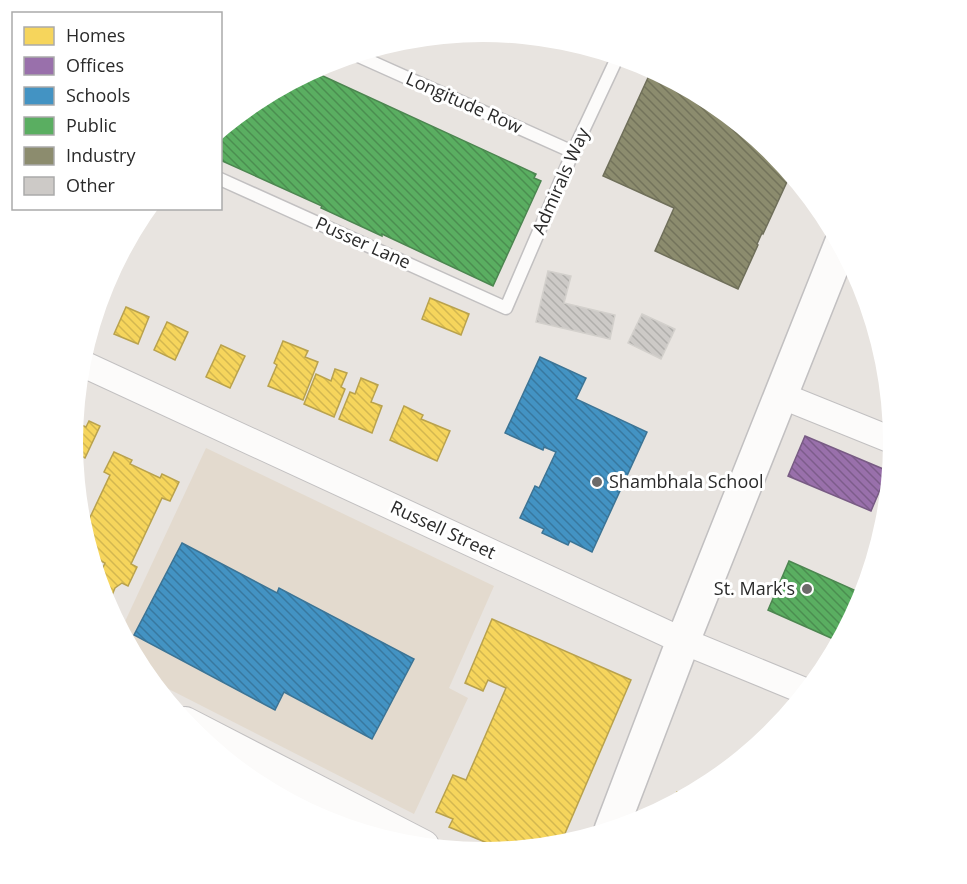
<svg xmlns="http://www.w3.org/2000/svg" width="967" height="884" font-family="'Open Sans',sans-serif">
<defs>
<pattern id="homes-back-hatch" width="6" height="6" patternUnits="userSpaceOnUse" patternTransform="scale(1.5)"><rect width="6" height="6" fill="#f6d55c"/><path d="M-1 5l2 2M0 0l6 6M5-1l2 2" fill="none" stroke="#d3b750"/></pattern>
<pattern id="offices-back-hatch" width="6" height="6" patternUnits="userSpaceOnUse" patternTransform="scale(1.5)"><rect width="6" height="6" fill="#9970ab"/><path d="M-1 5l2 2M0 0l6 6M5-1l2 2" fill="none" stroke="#7d5c8b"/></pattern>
<pattern id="schools-back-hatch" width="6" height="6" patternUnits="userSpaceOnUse" patternTransform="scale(1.5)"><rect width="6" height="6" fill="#4393c3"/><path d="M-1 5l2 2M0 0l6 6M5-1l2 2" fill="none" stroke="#38789f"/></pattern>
<pattern id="public-back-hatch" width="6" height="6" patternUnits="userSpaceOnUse" patternTransform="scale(1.5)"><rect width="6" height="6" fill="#5aae61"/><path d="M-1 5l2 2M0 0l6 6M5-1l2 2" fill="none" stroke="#4b8e50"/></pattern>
<pattern id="industry-back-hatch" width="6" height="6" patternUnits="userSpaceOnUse" patternTransform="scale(1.5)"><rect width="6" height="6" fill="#8c8c6e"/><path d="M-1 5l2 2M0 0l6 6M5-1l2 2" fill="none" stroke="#73735b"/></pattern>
<pattern id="building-back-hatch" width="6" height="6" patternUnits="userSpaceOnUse" patternTransform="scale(1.5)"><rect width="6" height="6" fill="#cdcac7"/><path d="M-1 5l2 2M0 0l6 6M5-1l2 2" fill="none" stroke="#b0aeab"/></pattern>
</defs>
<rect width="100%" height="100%" fill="#e8e4e0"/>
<path fill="#e3dace" d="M 206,448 L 494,586 L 449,688 L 468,698 L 414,814 L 149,679 L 142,670 L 121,630 Z"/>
<g fill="url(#homes-back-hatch)" stroke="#b9a24d" stroke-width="1.5">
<path d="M 102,292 L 109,295 L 96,325 L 93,323 Z"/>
<path d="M 430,298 L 469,314 L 461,335 L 422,319 Z"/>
<path d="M 126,307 L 149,317 L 138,344 L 114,334 Z"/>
<path d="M 167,322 L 188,332 L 175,360 L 154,350 Z"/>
<path d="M 283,341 L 308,351 L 305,357 L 318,362 L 303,400 L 268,386 L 277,365 L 274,363 Z"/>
<path d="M 221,345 L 245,356 L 230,388 L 206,377 Z"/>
<path d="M 335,369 L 347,373 L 341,387 L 345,389 L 334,417 L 304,404 L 316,374 L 331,381 Z"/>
<path d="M 361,378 L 378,385 L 371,402 L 382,406 L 372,433 L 339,419 L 350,392 L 355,394 Z"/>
<path d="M 404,406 L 423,415 L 421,419 L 450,431 L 437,461 L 390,440 Z"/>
<path d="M 89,421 L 100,426 L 85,458 L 74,452 L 73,442 L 75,422 L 86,427 Z"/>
<path d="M 114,452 L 132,460 L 130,464 L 160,478 L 162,474 L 179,482 L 170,501 L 162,498 L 131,564 L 137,567 L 128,586 L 122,583 L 115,588 L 110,600 L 104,597 L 100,586 L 102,582 L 100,574 L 105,563 L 91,556 L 82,526 L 85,528 L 110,475 L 104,472 Z"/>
<path d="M 492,619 L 631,680 L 560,845 L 504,850 L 449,827 L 453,819 L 436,812 L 453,775 L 466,780 L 506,688 L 488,680 L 483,691 L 465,683 Z"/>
<path d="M 677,792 L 687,797 L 670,805 Z"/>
</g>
<path fill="url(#offices-back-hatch)" stroke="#785b84" stroke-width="1.5" d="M 805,436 L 888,471 L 871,511 L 788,476 Z"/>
<g fill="url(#schools-back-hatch)" stroke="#3c7495" stroke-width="1.5">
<path d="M 540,357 L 586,378 L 576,399 L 647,432 L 592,552 L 570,541 L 568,545 L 542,533 L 544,529 L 520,518 L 535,486 L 539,488 L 556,452 L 544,447 L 543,450 L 505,433 Z"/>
<path d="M 182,543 L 277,593 L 279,588 L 414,659 L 372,739 L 284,692 L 275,710 L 134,635 Z"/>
</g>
<g fill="url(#public-back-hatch)" stroke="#4c8650" stroke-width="1.5">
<path d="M 312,71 L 536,174 L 534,178 L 541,181 L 493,286 L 382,234 L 382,236 L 321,208 L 322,206 L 220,160 L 220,129 L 256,100 Z"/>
<path d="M 789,561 L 861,593 L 857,601 L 861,603 L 840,642 L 768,610 Z"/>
</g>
<path fill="url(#industry-back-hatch)" stroke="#6f6f5a" stroke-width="1.5" d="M 652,69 L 712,101 L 774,152 L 791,173 L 763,234 L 762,233 L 757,244 L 758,245 L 738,289 L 655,251 L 674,208 L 603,176 Z"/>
<g fill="url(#building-back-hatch)" stroke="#d3d0cc" stroke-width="1.5">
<path d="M 548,271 L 571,276 L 564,303 L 615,315 L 610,339 L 536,322 Z"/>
<path d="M 642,314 L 675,329 L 661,359 L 628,343 Z"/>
</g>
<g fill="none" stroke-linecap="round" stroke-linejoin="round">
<defs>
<g id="service">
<path d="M 354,54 L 573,152"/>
<path d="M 220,179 L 506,308 L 573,152 L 618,56"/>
</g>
<g id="minor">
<path d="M 81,363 L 683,641 L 807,692"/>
<path d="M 780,395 L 894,441"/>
</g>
<path id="tertiary" d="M 185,723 L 423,846"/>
<path id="secondary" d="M 611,830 L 683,641 L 841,244"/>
</defs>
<use href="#service" stroke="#c2c0c1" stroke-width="15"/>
<use href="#minor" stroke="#c2c0c1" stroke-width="28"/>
<use href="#tertiary" stroke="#c2c0c1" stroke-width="34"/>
<use href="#secondary" stroke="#c2c0c1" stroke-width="36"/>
<use href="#service" stroke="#fcfbfa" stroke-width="12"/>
<use href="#minor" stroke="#fcfbfa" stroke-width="26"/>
<use href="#tertiary" stroke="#fcfbfa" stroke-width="32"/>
<use href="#secondary" stroke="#fcfbfa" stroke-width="33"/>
</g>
<g fill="#6c6b6a" stroke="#fff" stroke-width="2">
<circle cx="597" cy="482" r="6"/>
<circle cx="807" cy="589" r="6"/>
</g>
<g text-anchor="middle" stroke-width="6" stroke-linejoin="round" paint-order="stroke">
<g font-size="18" fill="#2a2a2a" stroke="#fff">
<text transform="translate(464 103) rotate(24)" y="6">Longitude Row</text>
<text transform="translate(561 181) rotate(-66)" y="6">Admirals Way</text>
<text transform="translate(363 243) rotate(24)" y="6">Pusser Lane</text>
<text transform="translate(443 530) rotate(25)" y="6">Russell Street</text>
</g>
<g font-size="18" fill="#2a2a2a" stroke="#fff" text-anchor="start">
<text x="609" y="488">Shambhala School</text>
<text x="795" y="595" text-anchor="end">St. Mark's</text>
</g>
</g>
<path d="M0 0H967V884H0ZM83 442a400 400 0 1 1 800 0a400 400 0 1 1-800 0Z" fill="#fff" fill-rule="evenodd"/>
<rect x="12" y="12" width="210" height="198" fill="#ffffff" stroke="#aaaaaa" stroke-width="1.5"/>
<rect x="24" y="27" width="30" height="18" fill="#f6d55c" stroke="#aaaaaa" stroke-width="1.5"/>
<text x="66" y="42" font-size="18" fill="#2a2a2a">Homes</text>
<rect x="24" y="57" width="30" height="18" fill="#9970ab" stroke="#aaaaaa" stroke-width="1.5"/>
<text x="66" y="72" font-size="18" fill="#2a2a2a">Offices</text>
<rect x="24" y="87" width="30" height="18" fill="#4393c3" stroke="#aaaaaa" stroke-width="1.5"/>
<text x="66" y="102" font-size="18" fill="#2a2a2a">Schools</text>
<rect x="24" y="117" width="30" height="18" fill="#5aae61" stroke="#aaaaaa" stroke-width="1.5"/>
<text x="66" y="132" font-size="18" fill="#2a2a2a">Public</text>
<rect x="24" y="147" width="30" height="18" fill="#8c8c6e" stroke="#aaaaaa" stroke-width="1.5"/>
<text x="66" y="162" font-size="18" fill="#2a2a2a">Industry</text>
<rect x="24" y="177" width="30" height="18" fill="#cdcac7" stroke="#aaaaaa" stroke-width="1.5"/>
<text x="66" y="192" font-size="18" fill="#2a2a2a">Other</text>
</svg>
